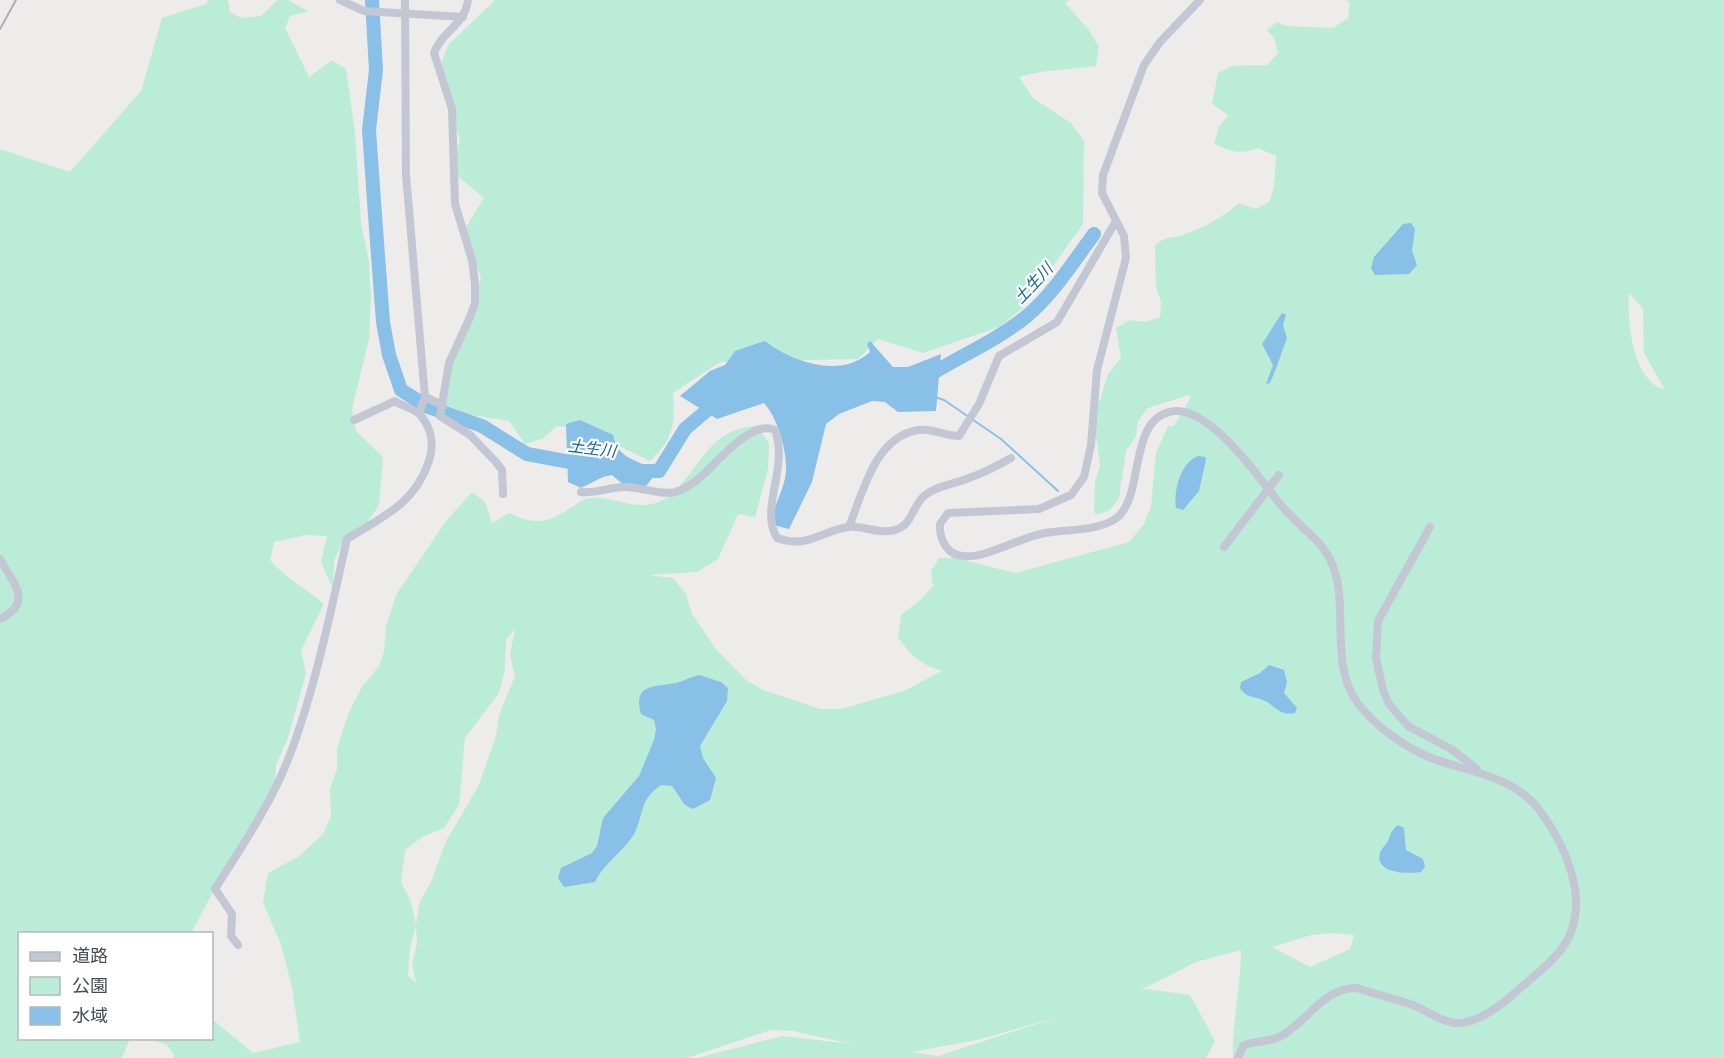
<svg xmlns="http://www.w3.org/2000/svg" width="1724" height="1058" font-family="'Open Sans','Noto Sans JP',sans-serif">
<rect width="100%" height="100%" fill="#eeeceb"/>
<g fill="#baecd7" fill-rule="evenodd">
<path d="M 208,0 L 228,0 L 230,12 L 241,18 L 261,16 L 277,0 L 288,0 L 308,11 L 290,16 L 285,28 L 309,77 L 332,60 L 346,69 L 355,133 L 361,223 L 369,262 L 371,298 L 369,339 L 352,409 L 356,431 L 383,457 L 379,505 L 365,526 L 344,539 L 334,561 L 333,589 L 321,562 L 327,536 L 306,535 L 274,542 L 270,560 C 285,578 307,589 324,604 L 301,651 L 306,673 L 288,738 L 276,765 L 274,797 L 243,837 L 191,933 L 20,934 L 20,1038 L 130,1039 L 122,1058 L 0,1058 L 0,149 L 70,172 L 141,91 L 162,18 L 206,4 Z"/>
<path d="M 495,0 L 1069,0 L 1065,3 L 1088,29 L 1099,46 L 1096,66 C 1070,70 1045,69 1019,77 L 1033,98 L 1071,123 L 1084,141 L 1083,224 L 1024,307 L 999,327 L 923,353 L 878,339 L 858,359 L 720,362 L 673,393 C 675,425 674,438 650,461 L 586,430 L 557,426 L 542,439 L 525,444 L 509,421 L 445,411 L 444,380 L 472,317 L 481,277 L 462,233 L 484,198 L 450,170 L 460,140 L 439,70 L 448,45 Z"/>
<path d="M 1347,0 L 1724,0 L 1724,1058 L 1233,1058 C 1232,1022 1241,987 1241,950 L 1196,962 L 1139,991 L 1147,989 L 1190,995 L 1215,1041 L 1206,1058 L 697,1058 L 783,1036 L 852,1044 L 793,1031 L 771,1030 L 687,1058 L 173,1058 L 174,1055 L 167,1045 L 149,1039 L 212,1038 L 212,1019 L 253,1053 L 300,1042 L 292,987 L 281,945 L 263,902 L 268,873 L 298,857 L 323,834 L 331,816 L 330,789 L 337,769 L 337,748 L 349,712 L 362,687 L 379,666 L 384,651 L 386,627 L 396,595 L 446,521 L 472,492 L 485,502 L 492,523 L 509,513 C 536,525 545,524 569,509 C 574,506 580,501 585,499 C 614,492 638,518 670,496 C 675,493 679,486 683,482 C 707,454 715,429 756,426 L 769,443 L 768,470 L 755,517 L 738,514 L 718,559 L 697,572 L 648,575 L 673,578 L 686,594 L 692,614 L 716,649 L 746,680 L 763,690 L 800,702 L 820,709 L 841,709 L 904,691 L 942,671 C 921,665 910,655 898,637 L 901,615 L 919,601 L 933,586 L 931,571 L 939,558 L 956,558 L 1015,573 L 1129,542 L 1144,524 L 1151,506 L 1156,453 L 1168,426 L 1174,426 L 1191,397 L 1189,395 L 1148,408 L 1138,421 L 1136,436 L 1126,451 L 1119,498 L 1110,510 L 1097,515 L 1094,512 L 1095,481 L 1100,466 L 1094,419 L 1108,374 L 1121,358 L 1116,328 L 1130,320 L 1145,322 L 1160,317 L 1161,302 L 1156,287 L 1155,245 C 1170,234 1170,240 1185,234 C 1204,228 1224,216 1239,203 L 1256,209 L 1269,202 L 1274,187 L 1276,156 L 1258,148 C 1240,155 1230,152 1214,143 L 1219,127 L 1228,115 L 1212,104 L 1218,73 L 1231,66 L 1267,65 L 1278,53 L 1274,38 L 1267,30 L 1277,22 L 1286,26 L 1333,28 L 1348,18 L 1350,3 ZM 1629,293 L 1643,309 L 1644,353 L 1665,390 C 1632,380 1627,322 1629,293 ZM 515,629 L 510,655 L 515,676 L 499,715 L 496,736 L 478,787 L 446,841 L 431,882 L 420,901 L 416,925 L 411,902 L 401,882 L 405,850 L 422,837 L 444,828 L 459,805 L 465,738 L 499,693 L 505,670 L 506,640 ZM 416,926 L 417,943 L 412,964 L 416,983 L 408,976 L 410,947 ZM 1332,933 L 1354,935 L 1350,949 L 1310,967 L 1272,947 L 1311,935 ZM 1055,1018 L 938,1056 L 912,1052 L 977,1040 Z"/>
</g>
<g fill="#88c0e8">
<path d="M 1411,223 L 1415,229 L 1412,251 L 1417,265 L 1409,274 L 1375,275 L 1371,268 L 1374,257 L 1403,224 Z"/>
<path d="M 1282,313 L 1286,315 L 1283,325 L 1287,338 C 1281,353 1277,368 1270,383 L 1266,384 L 1273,365 L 1262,344 Z"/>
<path d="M 765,341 C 792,362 841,379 870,352 L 867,344 L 870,341 L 893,367 L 908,367 L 941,354 L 936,411 L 898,412 L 885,402 L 872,401 L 839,414 L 826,424 L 812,482 L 789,529 L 769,524 C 773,509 786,485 786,470 C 787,450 777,417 764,403 L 717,419 L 680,396 L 710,371 L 725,365 L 735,351 Z"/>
<path d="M 580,420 L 613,435 C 618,460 638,460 658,471 L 646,486 L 625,486 L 612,475 L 603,477 L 581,488 L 568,482 L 566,424 Z"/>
<path d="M 1198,456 L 1205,457 L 1206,460 L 1199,491 L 1183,510 L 1176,508 C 1173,491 1181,462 1198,456 Z"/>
<path d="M 1269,665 L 1284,670 L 1287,682 L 1284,693 L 1297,708 L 1295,713 C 1279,716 1277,707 1265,701 C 1254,695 1248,700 1240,688 L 1241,682 L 1260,673 Z"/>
<path d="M 699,675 L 721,682 L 728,688 L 727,701 L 700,746 L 703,758 L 716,778 L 710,800 L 693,809 L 685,805 L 672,786 L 661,785 C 638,801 645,813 634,834 C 625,850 605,862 595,882 L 564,887 L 558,878 L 561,868 L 592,853 L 597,846 L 603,818 L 639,776 L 654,740 L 656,729 L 654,720 L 641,714 C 632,683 656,687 676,683 C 683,681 691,677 699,675 Z"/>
<path d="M 1398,825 L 1404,828 L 1406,850 L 1423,859 L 1425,867 L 1421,872 C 1409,874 1374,874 1380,853 C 1381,849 1386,845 1388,841 C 1391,834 1391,830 1398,825 Z"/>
</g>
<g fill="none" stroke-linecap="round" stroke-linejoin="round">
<path stroke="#88c0e8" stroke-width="2" d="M 935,397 L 944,400 L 1001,439 L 1058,491"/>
<g stroke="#88c0e8" stroke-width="14">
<path d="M 372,0 L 376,70 L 369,130 L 375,215 L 383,322 L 389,355 L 401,390 L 428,407 L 482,426 L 527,454 L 586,465"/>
<path d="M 925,378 C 958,357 996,341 1027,316 C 1054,293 1073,262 1094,234"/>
<path d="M 640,471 L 659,471 L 685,429 L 719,400"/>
</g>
<g stroke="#c2c7d3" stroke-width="8">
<path d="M 340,0 L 364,11 L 463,17"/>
<path d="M 405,0 L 406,175 L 425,397"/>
<path d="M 468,0 C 465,25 442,31 434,53 L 452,109 L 455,204 L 472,260 L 475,284 L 475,303 L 470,317 L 449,363 L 440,416 L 470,435 L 496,462 L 502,470 L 503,494"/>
<path d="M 1200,0 L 1160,42 L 1144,65 L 1103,175 L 1102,193 L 1124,236 L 1126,258 L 1097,370 L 1091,445 L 1084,477 L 1071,495 L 1039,509 L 948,513 L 940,524 C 939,539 947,555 963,556 C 986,559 1020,537 1045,533 C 1067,529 1103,532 1120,515 C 1144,489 1129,415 1175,411 C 1211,408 1260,479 1280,504 C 1291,517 1305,529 1317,541 C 1360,584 1323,655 1357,702 C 1373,724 1399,743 1424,755 C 1462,772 1512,773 1540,811 C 1565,845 1589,897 1568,939 C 1557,959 1535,975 1518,990 C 1503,1004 1476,1025 1455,1023 C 1441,1022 1426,1010 1413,1005 C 1395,999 1375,994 1357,988 C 1323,987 1306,1024 1279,1037 C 1267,1043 1254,1040 1243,1046 L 1238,1058"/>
<path d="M 419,413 L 425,397 L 443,405"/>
<path d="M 581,492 C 597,494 611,486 627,487 C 662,490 671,504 704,474 C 719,460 753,419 775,430 C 789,469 759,508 777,538 C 808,549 821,531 848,527 C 864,525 881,536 898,529 C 911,524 913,507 923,497 C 935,486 955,484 969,478 C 984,473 997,466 1011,458"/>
<path d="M 849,527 C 863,492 875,437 918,430 C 933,428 945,436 959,436 L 979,404 L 999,356 L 1057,322 L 1116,221"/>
<path d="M 1430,527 L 1378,621 L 1376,658 L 1383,690 L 1389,704 L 1408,726 L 1451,749 L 1477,769"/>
<path d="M 0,559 C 14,585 34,602 0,619"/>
<path d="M 238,945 L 231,936 L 232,914 L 215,889 C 242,846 271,804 289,757 C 315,690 331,610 347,539 C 382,517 415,504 429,461 C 434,446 432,430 422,417 C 417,409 403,407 395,401 L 354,420"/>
</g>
<path stroke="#aeafb6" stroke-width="2" d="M 0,29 L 16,0"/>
<path stroke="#c2c7d3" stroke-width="8" d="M 1224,547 L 1279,475"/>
</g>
<g text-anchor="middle" stroke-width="4.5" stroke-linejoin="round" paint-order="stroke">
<g font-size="16" font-style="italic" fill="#11649f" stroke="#fff">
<text transform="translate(1033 283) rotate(-47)" y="6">土生川</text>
<text transform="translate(592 448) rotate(7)" y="6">土生川</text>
</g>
</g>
<rect x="18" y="932" width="195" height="108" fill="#ffffff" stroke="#b5b7bc" stroke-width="1.5"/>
<rect x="30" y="952" width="30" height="9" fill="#c2c7d3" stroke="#b5b7bc" stroke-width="1.5"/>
<text x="72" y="962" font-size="18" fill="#454b58">道路</text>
<rect x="30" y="977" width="30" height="18" fill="#baecd7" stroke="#b5b7bc" stroke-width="1.5"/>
<text x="72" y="992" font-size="18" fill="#454b58">公園</text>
<rect x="30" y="1007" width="30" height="18" fill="#88c0e8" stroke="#b5b7bc" stroke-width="1.5"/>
<text x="72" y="1022" font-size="18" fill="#454b58">水域</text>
</svg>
